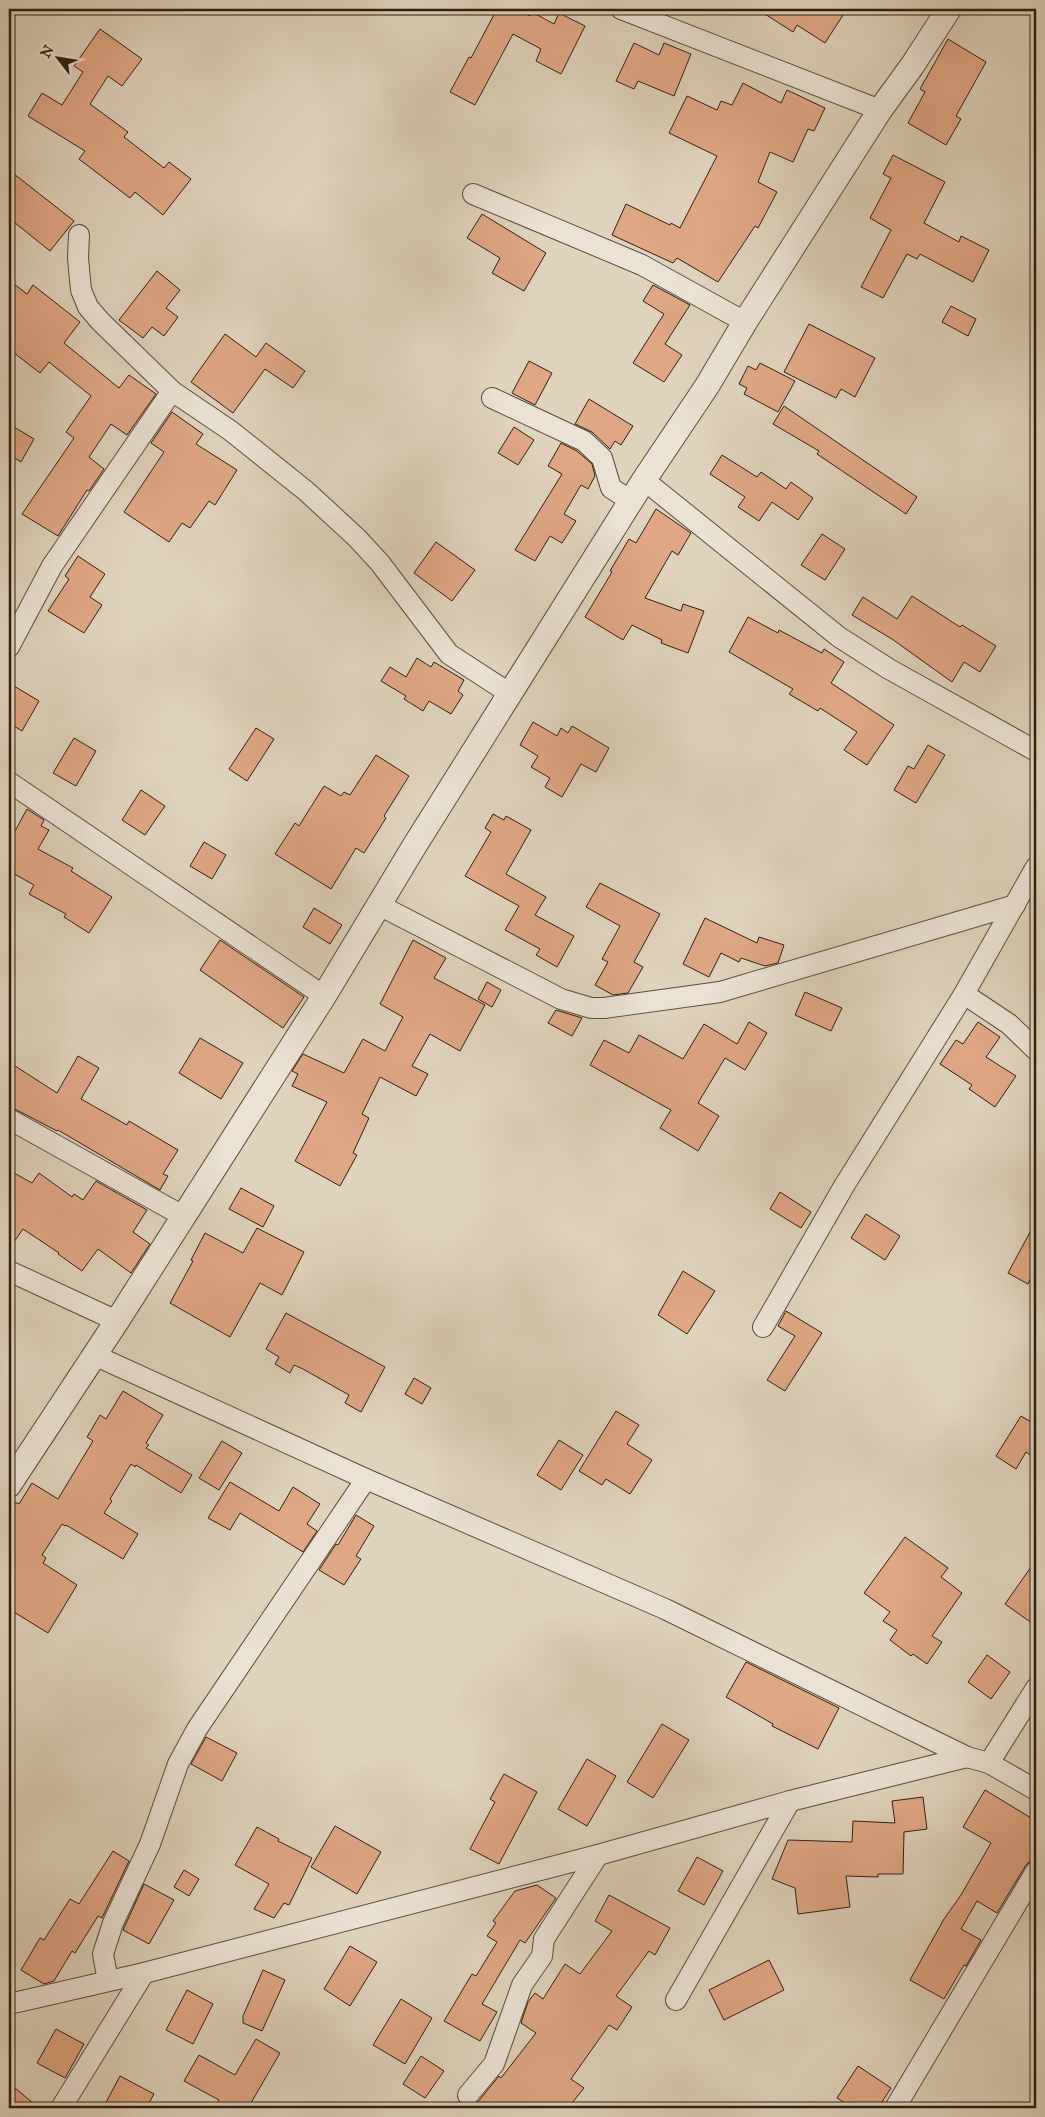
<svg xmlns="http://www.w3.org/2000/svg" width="1045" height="2117" font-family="'IM FELL Great Primer',serif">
<rect width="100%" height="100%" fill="#e0d3bb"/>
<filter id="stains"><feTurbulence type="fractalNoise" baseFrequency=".004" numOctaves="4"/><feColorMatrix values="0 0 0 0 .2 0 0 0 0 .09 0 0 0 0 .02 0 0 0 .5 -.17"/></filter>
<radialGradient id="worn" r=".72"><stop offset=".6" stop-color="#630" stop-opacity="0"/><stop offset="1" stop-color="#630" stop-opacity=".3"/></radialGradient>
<g fill="#dfa784" stroke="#2e1e0f">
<path d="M 497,9 L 516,9 L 530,16 L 532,12 L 554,24 L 559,13 L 585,26 L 561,74 L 536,61 L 541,49 L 513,34 L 475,105 L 450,92 L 469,57 L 471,58 Z"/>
<path d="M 757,9 L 847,9 L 825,43 L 797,25 L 793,32 Z"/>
<path d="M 100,29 L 142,59 L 122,86 L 108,76 L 90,104 L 128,132 L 124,137 L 164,168 L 169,162 L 191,179 L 163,215 L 135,192 L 130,198 L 79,159 L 85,151 L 28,116 L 42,93 L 62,105 L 83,72 L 74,66 Z"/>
<path d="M 948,39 L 986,62 L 956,116 L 961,119 L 946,145 L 908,123 L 925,92 L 920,89 Z"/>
<path d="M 634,43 L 659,55 L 664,43 L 691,54 L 674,96 L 638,81 L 634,89 L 616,81 Z"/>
<path d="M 743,83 L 781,103 L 787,90 L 825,108 L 814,131 L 808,129 L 793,162 L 770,152 L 758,182 L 777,192 L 758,228 L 755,226 L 718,282 L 677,258 L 673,263 L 612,235 L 626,204 L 670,225 L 671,223 L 680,228 L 717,156 L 669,133 L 687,96 L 717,110 L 721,101 L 732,105 Z"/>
<path d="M 893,155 L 945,182 L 924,223 L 959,242 L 961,236 L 989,250 L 973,282 L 920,254 L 917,259 L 907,254 L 883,298 L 861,287 L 891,230 L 870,218 L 891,178 L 883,174 Z"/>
<path d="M 9,170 L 74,221 L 50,251 L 9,218 Z"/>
<path d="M 482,214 L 546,253 L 524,291 L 492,273 L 500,258 L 467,238 Z"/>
<path d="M 157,271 L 180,290 L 166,308 L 178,317 L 164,336 L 152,327 L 143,338 L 119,320 Z"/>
<path d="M 9,280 L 27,294 L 33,285 L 80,322 L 64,343 L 119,388 L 129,375 L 156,394 L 127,435 L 111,424 L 89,457 L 104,469 L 89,491 L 87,490 L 58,536 L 22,514 L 74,438 L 66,432 L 91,396 L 49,362 L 40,373 L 9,349 Z"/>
<path d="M 653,285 L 690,305 L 665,344 L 682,355 L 664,382 L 633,363 L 664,314 L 643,301 Z"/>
<path d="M 951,306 L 976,319 L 968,336 L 942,322 Z"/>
<path d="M 809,324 L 875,358 L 855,397 L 841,389 L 836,398 L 784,372 Z"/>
<path d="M 225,334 L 256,357 L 266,343 L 305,371 L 293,388 L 265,369 L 233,413 L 191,382 Z"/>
<path d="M 529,361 L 552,373 L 535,405 L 512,393 Z"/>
<path d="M 760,363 L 795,381 L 778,412 L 744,394 L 747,388 L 739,384 L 748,366 L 756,370 Z"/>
<path d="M 589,399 L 633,426 L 621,445 L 615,441 L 610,449 L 592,432 L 575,424 Z"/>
<path d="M 784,406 L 917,497 L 906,514 L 817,454 L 819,451 L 773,424 Z"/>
<path d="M 172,412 L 203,434 L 196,444 L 237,470 L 215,505 L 209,501 L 190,528 L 182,523 L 169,542 L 124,512 L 164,452 L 151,443 Z"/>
<path d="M 9,424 L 34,439 L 21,462 L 9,454 Z"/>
<path d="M 514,427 L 534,440 L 518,465 L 498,453 Z"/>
<path d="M 561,443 L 577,451 L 592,464 L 595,476 L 588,489 L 581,485 L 564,514 L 576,521 L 562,543 L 550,536 L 535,561 L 515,550 L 562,474 L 548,466 Z"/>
<path d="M 722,455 L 757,477 L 761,472 L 786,489 L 791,482 L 813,498 L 798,520 L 772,502 L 759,521 L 738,507 L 745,497 L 710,474 Z"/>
<path d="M 656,509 L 691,533 L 678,555 L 672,551 L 645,598 L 681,611 L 683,604 L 704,611 L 688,653 L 661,643 L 662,640 L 632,625 L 623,640 L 585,617 L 612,572 L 610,571 L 629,539 L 636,543 Z"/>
<path d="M 822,534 L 845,549 L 825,580 L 801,565 Z"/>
<path d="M 436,542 L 475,570 L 452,601 L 414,573 Z"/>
<path d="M 78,556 L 105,574 L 90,597 L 102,605 L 84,633 L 48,611 L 69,579 L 65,576 Z"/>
<path d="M 912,596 L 960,627 L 962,625 L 996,646 L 980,672 L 964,662 L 952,682 L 892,639 L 852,615 L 863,597 L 897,619 Z"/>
<path d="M 748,617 L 778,633 L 779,630 L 822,653 L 824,649 L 844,662 L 831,683 L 894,725 L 867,765 L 844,750 L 857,732 L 820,708 L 818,711 L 789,694 L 793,689 L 729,652 Z"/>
<path d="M 417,658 L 431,667 L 434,662 L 464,680 L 458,691 L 463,695 L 451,714 L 429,701 L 423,711 L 404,699 L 406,696 L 381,681 L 390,667 L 406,677 Z"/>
<path d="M 9,683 L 39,701 L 22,731 L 9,723 Z"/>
<path d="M 533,722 L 557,736 L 561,728 L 568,733 L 572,726 L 609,748 L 596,772 L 581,764 L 562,797 L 545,787 L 550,778 L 531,767 L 538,756 L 520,745 Z"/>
<path d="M 256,728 L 274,739 L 247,781 L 229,769 Z"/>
<path d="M 74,738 L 96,751 L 76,786 L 53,773 Z"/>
<path d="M 928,745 L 945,755 L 916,803 L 894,790 L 908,766 L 914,769 Z"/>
<path d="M 376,755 L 409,776 L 384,816 L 386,818 L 364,853 L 356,848 L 331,889 L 275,854 L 295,823 L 299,826 L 324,786 L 341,796 L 344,792 L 350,795 Z"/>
<path d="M 141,790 L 165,806 L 145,835 L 122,820 Z"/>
<path d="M 27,809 L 44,820 L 41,826 L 49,830 L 38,849 L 73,868 L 71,871 L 112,897 L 89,933 L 64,917 L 66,914 L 29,894 L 34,885 L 9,871 L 9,842 Z"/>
<path d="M 493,814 L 504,820 L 506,816 L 531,830 L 506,874 L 546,897 L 535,915 L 574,936 L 557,967 L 536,955 L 540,949 L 505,930 L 519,906 L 465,876 L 491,832 L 485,828 Z"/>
<path d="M 204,842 L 226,855 L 212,879 L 190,866 Z"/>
<path d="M 600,883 L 660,914 L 634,962 L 643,967 L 628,993 L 613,995 L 595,985 L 608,962 L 602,959 L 620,926 L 586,907 Z"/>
<path d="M 314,908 L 342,925 L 330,944 L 303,927 Z"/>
<path d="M 705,918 L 757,943 L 759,937 L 784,945 L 778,963 L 765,966 L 741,958 L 739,962 L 721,953 L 709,977 L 683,964 Z"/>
<path d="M 220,940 L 304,997 L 283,1028 L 200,970 Z"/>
<path d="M 413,940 L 446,958 L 434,978 L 485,1005 L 460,1051 L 430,1034 L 412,1066 L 428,1074 L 416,1096 L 380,1077 L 362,1114 L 369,1118 L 353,1153 L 357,1155 L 340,1186 L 295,1161 L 327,1102 L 292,1086 L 298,1074 L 292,1071 L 303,1054 L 344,1073 L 363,1039 L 385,1051 L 403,1017 L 380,1004 Z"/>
<path d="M 487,982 L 501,990 L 492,1007 L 478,999 Z"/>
<path d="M 805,992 L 842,1008 L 831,1031 L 795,1015 Z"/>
<path d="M 556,1010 L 582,1018 L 572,1036 L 548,1023 Z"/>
<path d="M 749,1022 L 767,1033 L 745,1070 L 725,1058 L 698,1103 L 719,1116 L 698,1151 L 660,1128 L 671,1110 L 590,1065 L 604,1040 L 629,1053 L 639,1035 L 683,1059 L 704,1024 L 737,1044 Z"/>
<path d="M 978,1022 L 1000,1037 L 986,1057 L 1016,1076 L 995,1107 L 969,1089 L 972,1085 L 940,1064 L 956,1040 L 963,1044 Z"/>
<path d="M 200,1038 L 243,1063 L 221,1099 L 179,1073 Z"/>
<path d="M 78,1056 L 99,1068 L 81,1099 L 127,1125 L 129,1121 L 178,1150 L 163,1174 L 168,1176 L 160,1190 L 58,1130 L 57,1131 L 9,1106 L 9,1062 L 57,1093 Z"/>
<path d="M 9,1170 L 32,1183 L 39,1173 L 72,1197 L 74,1194 L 83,1200 L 96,1181 L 147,1210 L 133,1232 L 150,1244 L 131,1273 L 98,1249 L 82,1271 L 58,1254 L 59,1253 L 23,1229 L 9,1249 Z"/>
<path d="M 241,1188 L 274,1206 L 263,1227 L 229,1209 Z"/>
<path d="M 780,1192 L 811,1212 L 801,1228 L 770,1209 Z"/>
<path d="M 866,1214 L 900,1236 L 885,1260 L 851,1238 Z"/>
<path d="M 1036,1221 L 1036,1268 L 1028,1284 L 1008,1273 Z"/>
<path d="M 257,1228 L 304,1252 L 282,1295 L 260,1283 L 230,1337 L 170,1303 L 193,1261 L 191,1260 L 205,1233 L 243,1253 Z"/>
<path d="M 683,1271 L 715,1291 L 687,1334 L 658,1315 Z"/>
<path d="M 786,1311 L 822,1333 L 785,1391 L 767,1380 L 795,1336 L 778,1326 Z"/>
<path d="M 286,1313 L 385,1367 L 361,1412 L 345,1403 L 349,1395 L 303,1369 L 294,1365 L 290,1373 L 275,1364 L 279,1357 L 266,1349 Z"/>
<path d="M 414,1378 L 431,1388 L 422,1404 L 405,1394 Z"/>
<path d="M 123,1391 L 163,1415 L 146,1443 L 149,1445 L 146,1448 L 192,1475 L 181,1493 L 136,1465 L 135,1467 L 131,1464 L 110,1499 L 112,1501 L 104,1513 L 138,1534 L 123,1559 L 66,1525 L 65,1526 L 62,1524 L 42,1555 L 46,1558 L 43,1563 L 77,1585 L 48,1633 L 9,1609 L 9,1499 L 19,1504 L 32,1483 L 58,1499 L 93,1441 L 87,1437 L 100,1415 L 106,1419 Z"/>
<path d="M 616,1411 L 639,1425 L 627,1444 L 652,1460 L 630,1494 L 606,1479 L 602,1485 L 579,1471 Z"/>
<path d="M 1021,1416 L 1036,1425 L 1036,1459 L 1026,1452 L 1016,1469 L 996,1456 Z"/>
<path d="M 559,1440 L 583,1455 L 561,1490 L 537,1475 Z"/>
<path d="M 222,1441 L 242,1453 L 219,1490 L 199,1478 Z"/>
<path d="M 230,1482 L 279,1511 L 293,1487 L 320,1504 L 307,1524 L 317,1531 L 303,1552 L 240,1513 L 230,1530 L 208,1518 Z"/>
<path d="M 356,1515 L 374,1526 L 356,1556 L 361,1559 L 344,1585 L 319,1570 L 336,1544 L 338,1545 Z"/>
<path d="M 905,1537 L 948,1568 L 941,1577 L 962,1593 L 932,1636 L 942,1642 L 927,1664 L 913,1654 L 911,1656 L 890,1640 L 897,1630 L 883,1621 L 890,1612 L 864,1593 Z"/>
<path d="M 1036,1560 L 1036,1626 L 1005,1604 Z"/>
<path d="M 987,1655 L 1010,1672 L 991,1699 L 968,1682 Z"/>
<path d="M 746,1662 L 839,1708 L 818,1749 L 772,1726 L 773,1724 L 726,1697 Z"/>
<path d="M 662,1724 L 689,1740 L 653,1798 L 627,1782 Z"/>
<path d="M 206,1737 L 237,1753 L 222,1781 L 191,1764 Z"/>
<path d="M 587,1759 L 616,1776 L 587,1826 L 558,1809 Z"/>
<path d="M 504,1774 L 537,1792 L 499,1864 L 470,1849 L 495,1802 L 490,1799 Z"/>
<path d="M 985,1790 L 1036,1821 L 1036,1859 L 1031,1860 L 1026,1865 L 997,1913 L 977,1901 L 961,1929 L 981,1940 L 966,1966 L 964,1965 L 944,1999 L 910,1980 L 944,1919 L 961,1895 L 991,1843 L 963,1827 Z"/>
<path d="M 923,1797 L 927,1829 L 904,1832 L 903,1874 L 878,1874 L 878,1877 L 846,1876 L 850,1907 L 798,1914 L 795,1888 L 772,1879 L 788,1840 L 852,1842 L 853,1821 L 895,1823 L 892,1801 Z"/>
<path d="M 335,1826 L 381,1852 L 357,1894 L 311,1867 Z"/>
<path d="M 257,1827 L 279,1839 L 278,1841 L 312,1858 L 289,1905 L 284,1903 L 274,1918 L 254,1909 L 269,1884 L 235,1865 Z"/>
<path d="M 113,1851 L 129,1861 L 102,1918 L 98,1916 L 75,1953 L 72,1951 L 54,1981 L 44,1984 L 21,1970 L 40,1938 L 44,1940 L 70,1899 L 79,1904 Z"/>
<path d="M 697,1857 L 723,1871 L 704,1905 L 678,1891 Z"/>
<path d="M 184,1870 L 199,1879 L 189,1896 L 174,1887 Z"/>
<path d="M 144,1884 L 174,1900 L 149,1944 L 123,1930 Z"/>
<path d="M 537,1885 L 556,1898 L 525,1943 L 520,1940 L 482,2004 L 497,2012 L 480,2041 L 444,2021 L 472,1974 L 476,1976 L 497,1942 L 487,1936 L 496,1923 L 493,1921 L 515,1891 Z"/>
<path d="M 609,1895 L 670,1928 L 655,1955 L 649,1951 L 616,1996 L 632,2007 L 617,2030 L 609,2025 L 571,2079 L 584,2088 L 568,2108 L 469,2108 L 477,2103 L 499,2076 L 501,2078 L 536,2033 L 521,2023 L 528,2002 L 535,1993 L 543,1999 L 565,1964 L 580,1974 L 612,1931 L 595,1921 Z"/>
<path d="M 350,1946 L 377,1962 L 350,2006 L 324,1989 Z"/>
<path d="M 769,1960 L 784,1990 L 724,2020 L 709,1990 Z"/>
<path d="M 263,1970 L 285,1980 L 262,2031 L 243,2023 L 243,2016 Z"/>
<path d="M 187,1990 L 213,2004 L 193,2044 L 166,2030 Z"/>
<path d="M 401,1999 L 432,2018 L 405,2064 L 373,2045 Z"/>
<path d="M 56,2029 L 84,2044 L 65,2078 L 37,2063 Z"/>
<path d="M 256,2039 L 280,2053 L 248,2108 L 215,2108 L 219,2100 L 184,2081 L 199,2055 L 235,2075 Z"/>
<path d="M 421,2056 L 444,2071 L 425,2098 L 403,2084 Z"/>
<path d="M 858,2066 L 891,2088 L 878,2108 L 853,2108 L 837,2098 Z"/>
<path d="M 120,2076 L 154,2094 L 146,2108 L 103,2108 Z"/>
<path d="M 9,2083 L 39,2108 L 9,2108 Z"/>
</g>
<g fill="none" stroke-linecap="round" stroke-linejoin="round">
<defs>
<g id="minor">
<path d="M 621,9 L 880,110"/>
<path d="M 473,194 L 642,265 L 745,322"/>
<path d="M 79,235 L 78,258 L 81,290 L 88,307 L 100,321 L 172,391 L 231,431 L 306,491 L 357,538 L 380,563 L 449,654 L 509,693"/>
<path d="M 492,398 L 584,441 L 602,458 L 611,488 L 631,501"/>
<path d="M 644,480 L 839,637 L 889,669 L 1036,751"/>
<path d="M 9,647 L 52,566 L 172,391"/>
<path d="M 9,782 L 324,996"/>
<path d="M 379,905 L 561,999 L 591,1008 L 604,1008 L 720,992 L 1015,905"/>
<path d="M 964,994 L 1009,1024 L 1036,1050"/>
<path d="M 9,1119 L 183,1216"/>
<path d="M 9,1271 L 117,1321"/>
<path d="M 763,1327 L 844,1186 L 964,994 L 1036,867"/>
<path d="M 94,1355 L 366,1479 L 665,1609 L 967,1757 L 989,1763 L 1036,1790"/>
<path d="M 989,1763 L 1036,1688"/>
<path d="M 108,1981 L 103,1954 L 113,1923 L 150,1844 L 178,1764 L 197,1729 L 366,1479"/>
<path d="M 676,2000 L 790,1801"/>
<path d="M 9,2004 L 144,1973 L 598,1855 L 790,1801 L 967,1757"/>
<path d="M 468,2095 L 494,2064 L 522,1985 L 542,1956 L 544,1939 L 598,1855"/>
<path d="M 61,2108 L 144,1973"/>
<path d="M 895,2108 L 1036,1871"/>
</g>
<path id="tertiary" d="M 9,1485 L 117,1321 L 324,996 L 415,845 L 644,480 L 707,386 L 745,322 L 880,110 L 912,66 L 949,9"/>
</defs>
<use href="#minor" stroke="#5a4b3a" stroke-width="22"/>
<use href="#tertiary" stroke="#5a4b3a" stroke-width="26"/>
<use href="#minor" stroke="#ebe2d3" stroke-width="20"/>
<use href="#tertiary" stroke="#ebe2d3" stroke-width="24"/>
</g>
<rect width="1045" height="2117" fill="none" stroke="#e0d3bb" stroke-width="30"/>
<rect x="10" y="10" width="1025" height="2097" fill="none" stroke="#2e1e0f" stroke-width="2.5"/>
<rect x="15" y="15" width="1015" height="2087" fill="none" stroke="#2e1e0f"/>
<g transform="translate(58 58) rotate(301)" stroke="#ebe2d3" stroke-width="4" paint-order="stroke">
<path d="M0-4L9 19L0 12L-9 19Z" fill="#2e1e0f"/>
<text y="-8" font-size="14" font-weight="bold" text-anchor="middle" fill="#2e1e0f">N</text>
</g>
<rect width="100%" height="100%" filter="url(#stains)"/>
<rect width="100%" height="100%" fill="url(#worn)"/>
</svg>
